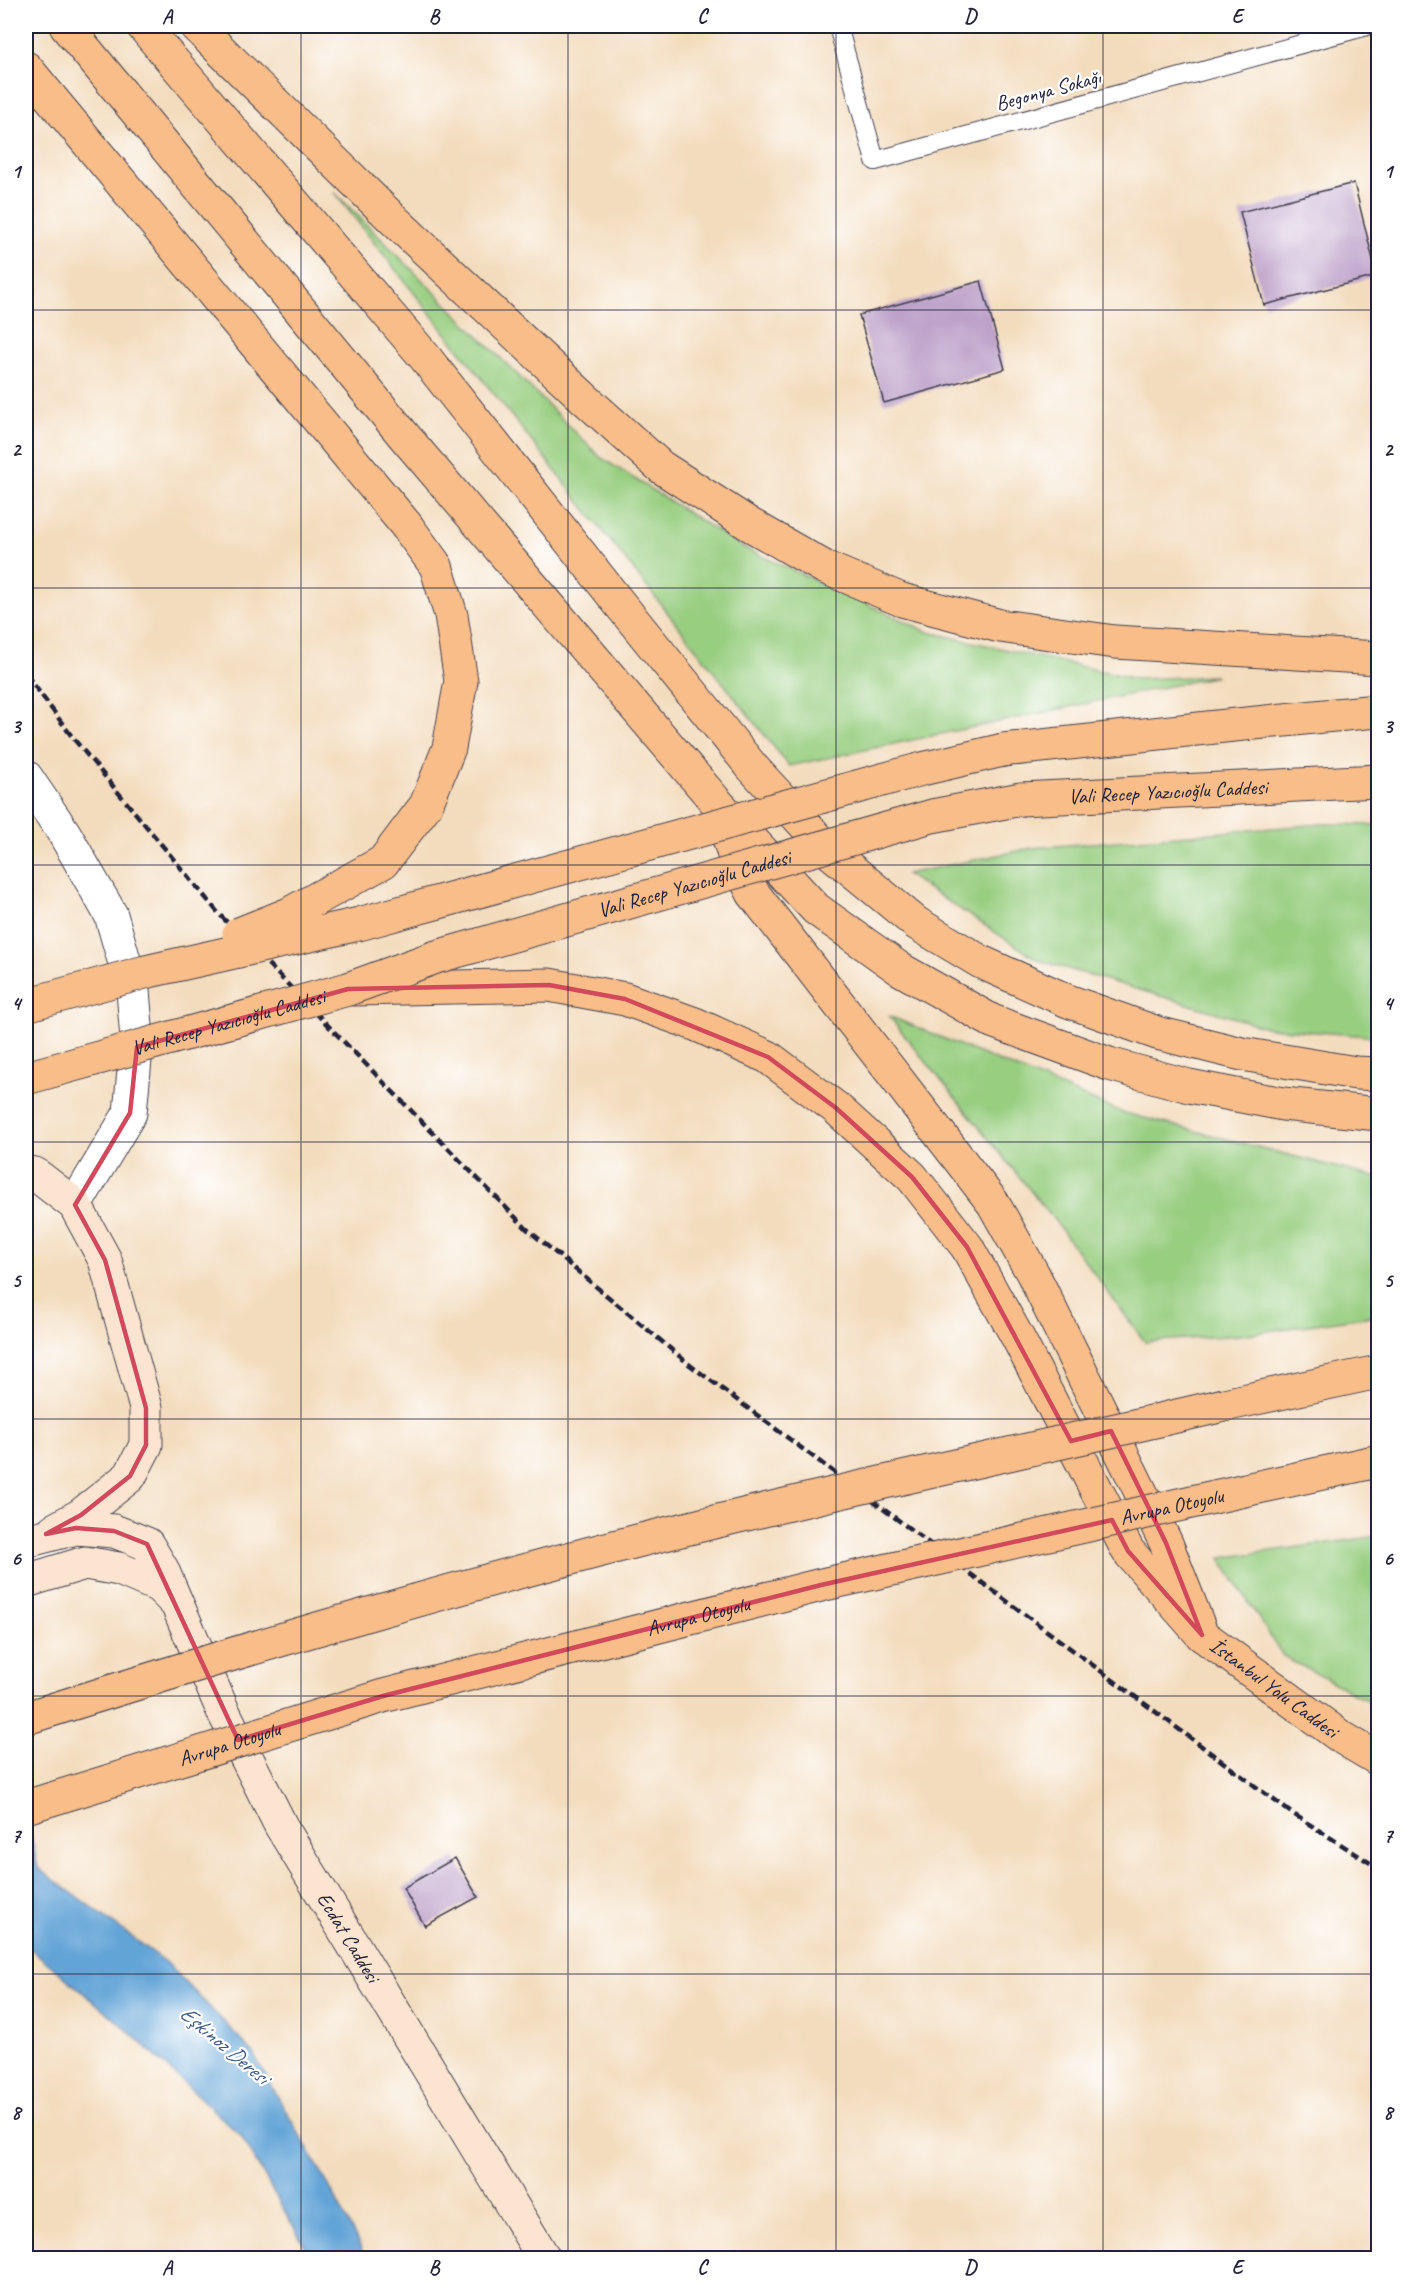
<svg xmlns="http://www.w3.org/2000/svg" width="1404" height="2284" font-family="Caveat,sans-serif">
<rect width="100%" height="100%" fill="#fff"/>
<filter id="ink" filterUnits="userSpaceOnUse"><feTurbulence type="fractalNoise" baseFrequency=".0167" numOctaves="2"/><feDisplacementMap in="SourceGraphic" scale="12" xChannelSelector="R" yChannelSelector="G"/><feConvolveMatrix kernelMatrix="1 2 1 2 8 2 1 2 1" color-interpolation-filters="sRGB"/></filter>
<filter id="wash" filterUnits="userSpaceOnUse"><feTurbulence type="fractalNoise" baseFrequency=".008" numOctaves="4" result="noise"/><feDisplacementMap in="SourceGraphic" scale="24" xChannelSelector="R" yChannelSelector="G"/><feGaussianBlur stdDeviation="1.35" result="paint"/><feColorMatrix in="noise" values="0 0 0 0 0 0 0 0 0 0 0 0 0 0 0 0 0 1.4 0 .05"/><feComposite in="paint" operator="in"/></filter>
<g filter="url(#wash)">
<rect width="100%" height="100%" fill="#f3dcbd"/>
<g fill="#98ce80" stroke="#5d785e" stroke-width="1.5">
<path d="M 334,192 L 600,457 L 742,547 L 928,632 L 1137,679 L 1217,676 L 789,766 Z"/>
<path d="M 1322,824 L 1378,825 L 1378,1037 L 1269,1028 L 1038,960 L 906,874 L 1032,848 Z"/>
<path d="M 889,1016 L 1121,1112 L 1378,1178 L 1378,1315 L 1240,1335 L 1145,1342 L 1055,1221 Z"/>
<path d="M 1378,1536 L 1378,1706 L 1283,1656 L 1220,1558 Z"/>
</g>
<path fill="#64a4d7" stroke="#436389" stroke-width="1.5" d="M 26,1812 L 38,1868 L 166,1962 L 251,2050 L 333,2193 L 366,2258 L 312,2258 L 241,2136 L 123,2026 L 26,1945 Z"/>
<g id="blocks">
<g fill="#bda1c9">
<path d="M 1354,183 L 1377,276 L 1264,305 L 1240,212 Z"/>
<path d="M 981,281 L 1005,369 L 884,403 L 859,315 Z"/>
<path d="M 455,1858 L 478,1897 L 425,1926 L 403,1888 Z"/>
</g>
</g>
</g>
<g filter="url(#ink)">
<use href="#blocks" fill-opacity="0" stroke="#413e4e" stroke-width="1.5"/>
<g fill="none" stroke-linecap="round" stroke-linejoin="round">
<defs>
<path id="lane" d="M 838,26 L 875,161 L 1367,26"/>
<path id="street" d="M 26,777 L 64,833 L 111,915 L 133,991 L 137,1038 L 130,1113 L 75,1205"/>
<g id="secondary">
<path d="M 26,1173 L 35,1174 L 75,1205 L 105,1260 L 146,1408 L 146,1445 L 130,1476 L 81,1515 L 54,1530"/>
<path id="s1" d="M 26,1541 L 76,1528 L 114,1531 L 147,1544 L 162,1569 L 223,1711 L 281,1826 L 544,2258"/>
<path d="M 26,1581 L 85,1563 L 119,1569 L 159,1586 L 177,1604"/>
</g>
<g id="primary">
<path id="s2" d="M 66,26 L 405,437 L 718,804 L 735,858 L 753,893 L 993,1203 L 1033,1274 L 1166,1543 L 1202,1635 L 1341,1737 L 1378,1759"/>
</g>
<g id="highway">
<path d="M 143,26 L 424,356 L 619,603 L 752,767 L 831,853 L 916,923 L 981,962 L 1068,1001 L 1157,1033 L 1242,1054 L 1356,1073 L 1378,1074"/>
<path d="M 196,26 L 395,221 L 585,399 L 661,467 L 749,524 L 824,567 L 902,600 L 1000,626 L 1115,642 L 1378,658"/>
<path d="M 26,68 L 406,525"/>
<path d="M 1003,750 C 1128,737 1253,722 1378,711"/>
<path id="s3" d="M 1021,799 L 1378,781"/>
<path d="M 718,804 L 816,909 L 900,969 L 992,1021 L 1109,1064 L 1189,1086 L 1283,1104 L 1378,1114"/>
<path d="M 354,989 L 549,985 L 625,999 L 695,1024 L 768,1057 L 836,1108 L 912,1177 L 967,1247 L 1018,1338 L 1128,1551 L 1202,1635"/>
<path d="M 1224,1405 L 1378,1372"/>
<path d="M 1245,1490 L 1378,1461"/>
</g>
</defs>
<use href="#lane" stroke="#413e4e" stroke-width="20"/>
<use href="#street" stroke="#413e4e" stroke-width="35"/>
<use href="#secondary" stroke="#413e4e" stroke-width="35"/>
<use href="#primary" stroke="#413e4e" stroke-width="35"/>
<use href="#highway" stroke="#413e4e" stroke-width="35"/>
<use href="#lane" stroke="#fff" stroke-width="18"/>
<use href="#street" stroke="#fff" stroke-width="33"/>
<use href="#secondary" stroke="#fce5d0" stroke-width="33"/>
<use href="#primary" stroke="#f8bd89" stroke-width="33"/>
<use href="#highway" stroke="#f8bd89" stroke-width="33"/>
<path stroke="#22223b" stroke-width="4.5" stroke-dasharray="9 4.5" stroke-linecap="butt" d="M 26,674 L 73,738 L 220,915 L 527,1229 L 690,1365 L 1290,1812 L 1378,1868"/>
<defs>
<g id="highway-bridge">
<path d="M 239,934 L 289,914 L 383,862 L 426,805 L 449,748 L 461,681 L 451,615 L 436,566 L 406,525"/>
<path d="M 26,1005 L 145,972 L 359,924 L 922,769 L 1003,750"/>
<path id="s4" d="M 26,1078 L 348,989 L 436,957 L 932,816 L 1021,799"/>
<path d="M 26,1718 C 261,1644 499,1573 739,1516 C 900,1477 1063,1443 1224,1405"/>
<path id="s5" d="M 26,1807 L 383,1696 L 821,1585 L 1245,1490"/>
</g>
</defs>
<use href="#highway-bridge" stroke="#413e4e" stroke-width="35" stroke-linecap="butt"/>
<use href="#highway-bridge" stroke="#f8bd89" stroke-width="33"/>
</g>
</g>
<path fill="none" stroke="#d1495b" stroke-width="4.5" stroke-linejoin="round" d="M 549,985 L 625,999 L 768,1057 L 836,1108 L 912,1177 L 967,1247 L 1071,1441 L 1111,1431 L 1166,1543 L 1202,1635 L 1128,1551 L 1112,1520 L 821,1585 L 383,1696 L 238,1740 L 147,1544 L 114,1531 L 76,1528 L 46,1534 L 81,1515 L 130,1476 L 146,1445 L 146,1408 L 105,1260 L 75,1205 L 130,1113 L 137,1047 L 348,989 Z"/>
<path fill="none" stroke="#22223b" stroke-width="1.5" stroke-opacity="0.55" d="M 301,26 L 301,2258M 568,26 L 568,2258M 836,26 L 836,2258M 1103,26 L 1103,2258M 26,310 L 1378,310M 26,588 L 1378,588M 26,865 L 1378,865M 26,1142 L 1378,1142M 26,1419 L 1378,1419M 26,1696 L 1378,1696M 26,1974 L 1378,1974"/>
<g text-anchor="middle" stroke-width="4.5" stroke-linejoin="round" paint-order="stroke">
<g font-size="21" fill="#22223b" stroke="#fff">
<text transform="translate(1048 90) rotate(-15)" y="7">Begonya Sokağı</text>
<text dy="7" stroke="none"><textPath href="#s3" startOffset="147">Vali Recep Yazıcıoğlu Caddesi</textPath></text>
<text dy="7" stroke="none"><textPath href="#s4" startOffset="696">Vali Recep Yazıcıoğlu Caddesi</textPath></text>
<text dy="7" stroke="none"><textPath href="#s4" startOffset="210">Vali Recep Yazıcıoğlu Caddesi</textPath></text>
<text dy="7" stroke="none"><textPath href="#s5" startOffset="1185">Avrupa Otoyolu</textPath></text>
<text dy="7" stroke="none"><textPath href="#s5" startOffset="699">Avrupa Otoyolu</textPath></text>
<text dy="7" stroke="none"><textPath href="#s2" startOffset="2073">İstanbul Yolu Caddesi</textPath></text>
<text dy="7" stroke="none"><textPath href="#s5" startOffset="213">Avrupa Otoyolu</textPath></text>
<text dy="7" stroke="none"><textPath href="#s1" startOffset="568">Ecdat Caddesi</textPath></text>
</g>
<g font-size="22" font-style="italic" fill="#405c81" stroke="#fff">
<text transform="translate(225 2044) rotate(40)" y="8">Eşkinoz Deresi</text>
</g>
</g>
<rect width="1404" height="2284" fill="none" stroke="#fff" stroke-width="66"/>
<rect x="33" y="33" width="1338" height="2218" fill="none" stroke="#22223b" stroke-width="2"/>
<g font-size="20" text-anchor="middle" font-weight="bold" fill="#22223b">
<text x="167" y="23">A</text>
<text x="434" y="23">B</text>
<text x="702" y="23">C</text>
<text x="970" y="23">D</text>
<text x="1237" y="23">E</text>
<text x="16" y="178">1</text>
<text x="1388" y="178">1</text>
<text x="16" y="456">2</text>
<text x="1388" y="456">2</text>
<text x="16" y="733">3</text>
<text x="1388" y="733">3</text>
<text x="16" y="1010">4</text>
<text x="1388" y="1010">4</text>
<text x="16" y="1287">5</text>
<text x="1388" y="1287">5</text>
<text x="16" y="1565">6</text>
<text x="1388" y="1565">6</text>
<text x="16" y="1842">7</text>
<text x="1388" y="1842">7</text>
<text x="16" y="2119">8</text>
<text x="1388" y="2119">8</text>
<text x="167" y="2274">A</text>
<text x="434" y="2274">B</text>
<text x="702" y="2274">C</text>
<text x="970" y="2274">D</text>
<text x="1237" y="2274">E</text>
</g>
</svg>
